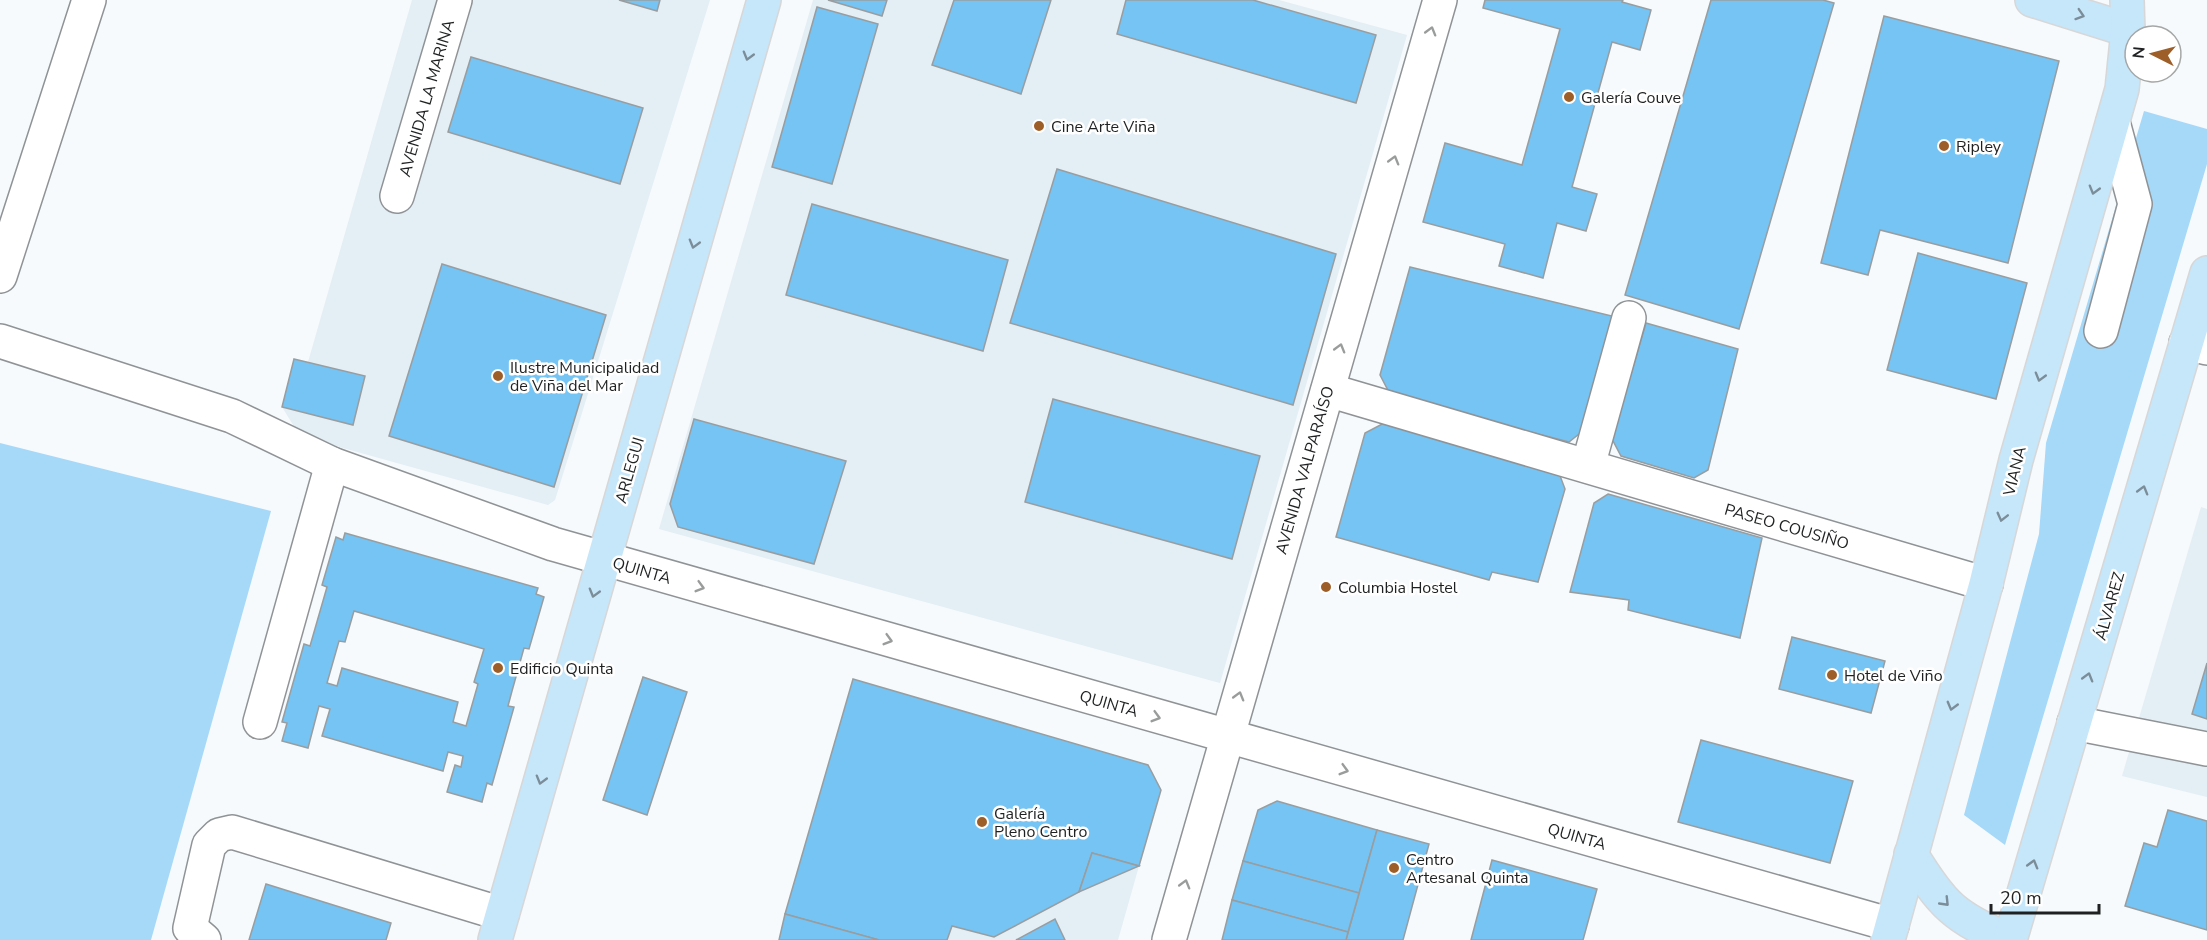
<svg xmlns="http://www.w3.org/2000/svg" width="2207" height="940" font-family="'Nunito Sans',sans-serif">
<rect width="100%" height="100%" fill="#f6fafc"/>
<g fill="#e3eef5">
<path d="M 412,0 L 710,0 L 555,500 L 548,505 L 300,436 L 282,407 L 294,359 L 308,362 Z"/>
<path d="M 813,0 L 1279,0 L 1407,35 L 1220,683 L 659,529 Z"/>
<path d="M 2201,507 L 2207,509 L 2207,797 L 2122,776 Z"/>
<path d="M 1092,853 L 1139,866 L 1118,940 L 947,940 L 952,926 L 994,937 L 1079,892 Z"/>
</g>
<g fill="#a6d8f8">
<path d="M 2144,111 L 2207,129 L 2207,164 L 2005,845 L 1964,815 L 2039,534 L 2046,443 Z"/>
<path d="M 0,443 L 271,511 L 151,940 L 0,940 Z"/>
</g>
<g fill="#75c4f4" stroke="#999d9f" stroke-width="1.5" fill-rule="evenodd">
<path d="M 619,0 L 660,0 L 657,11 Z"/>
<path d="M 828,0 L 887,0 L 882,16 Z"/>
<path d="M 954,0 L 1051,0 L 1021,94 L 932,65 Z"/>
<path d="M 1126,0 L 1253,0 L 1376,35 L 1356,103 L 1117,34 Z"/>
<path d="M 1485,0 L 1623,0 L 1622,2 L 1651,10 L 1640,50 L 1612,42 L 1572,187 L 1597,194 L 1586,231 L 1557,223 L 1543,278 L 1499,266 L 1505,244 L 1423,222 L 1445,143 L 1522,165 L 1560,29 L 1483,8 Z"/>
<path d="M 1711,0 L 1823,0 L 1834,3 L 1739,329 L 1625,295 Z"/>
<path d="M 817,7 L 878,24 L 832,184 L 772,167 Z"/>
<path d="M 1884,16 L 2059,61 L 2008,263 L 1880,230 L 1868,275 L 1821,263 Z"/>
<path d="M 471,57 L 643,108 L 620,184 L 448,132 Z"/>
<path d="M 1057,169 L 1336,254 L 1293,405 L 1010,323 Z"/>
<path d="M 812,204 L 1008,260 L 983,351 L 786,295 Z"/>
<path d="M 1918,253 L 2027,283 L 1996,399 L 1887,370 Z"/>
<path d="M 442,264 L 606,315 L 554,487 L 389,436 Z"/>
<path d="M 1410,267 L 1616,317 L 1584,430 L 1569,442 L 1391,396 L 1380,375 Z"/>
<path d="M 1646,323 L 1738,349 L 1708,470 L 1694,478 L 1621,456 L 1612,439 Z"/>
<path d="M 294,359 L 365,376 L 353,425 L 282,407 Z"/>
<path d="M 1053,399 L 1260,456 L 1232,559 L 1025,502 Z"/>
<path d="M 694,419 L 846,461 L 814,564 L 678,527 L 670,504 Z"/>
<path d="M 1384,423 L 1559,473 L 1565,489 L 1538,582 L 1492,572 L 1489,580 L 1336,537 L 1365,433 Z"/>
<path d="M 1608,494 L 1762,538 L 1740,638 L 1628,610 L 1629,600 L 1570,592 L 1594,503 Z"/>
<path d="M 345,533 L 538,588 L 536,594 L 544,597 L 529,649 L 524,648 L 512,691 L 508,706 L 514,707 L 492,785 L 487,783 L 482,802 L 447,792 L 455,765 L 461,767 L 463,756 L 448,752 L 443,771 L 322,736 L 330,709 L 319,706 L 308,748 L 282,741 L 287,723 L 282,722 L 304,644 L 310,646 L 327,587 L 322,585 L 336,537 L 343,540 ZM 354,611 L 484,649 L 474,682 L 478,684 L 466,726 L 453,722 L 458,702 L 342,668 L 337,686 L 327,683 L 339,641 L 345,642 Z"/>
<path d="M 1792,637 L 1885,661 L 1871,713 L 1779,689 Z"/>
<path d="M 2207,663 L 2207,719 L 2192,714 Z"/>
<path d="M 643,677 L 687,692 L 647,815 L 603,800 Z"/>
<path d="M 853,679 L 1148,765 L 1161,790 L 1139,866 L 1092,853 L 1079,892 L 994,937 L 952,926 L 947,940 L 879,940 L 785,914 Z"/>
<path d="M 1701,740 L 1853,781 L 1830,863 L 1678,822 Z"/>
<path d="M 1277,801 L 1377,830 L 1359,893 L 1243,861 L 1258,810 Z"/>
<path d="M 2168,810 L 2207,821 L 2207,930 L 2125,906 L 2144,843 L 2157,847 Z"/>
<path d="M 1377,830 L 1429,844 L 1403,940 L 1346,940 Z"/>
<path d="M 1092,853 L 1139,866 L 1079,892 Z"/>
<path d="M 1492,860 L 1597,889 L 1583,940 L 1471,940 Z"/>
<path d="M 1243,861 L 1359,893 L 1348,932 L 1232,900 Z"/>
<path d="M 266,884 L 391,923 L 386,940 L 249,940 Z"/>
<path d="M 1232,900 L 1348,932 L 1346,940 L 1222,940 Z"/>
<path d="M 785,914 L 879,940 L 779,940 Z"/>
<path d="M 1055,919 L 1065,940 L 1016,940 Z"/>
</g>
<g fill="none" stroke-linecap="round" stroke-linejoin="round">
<defs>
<g id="minor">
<path d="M 397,196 L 455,0"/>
<path d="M 0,276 L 89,0"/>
<path d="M 2101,331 L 2135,204 L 2113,122"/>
<path d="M 0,341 L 232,416 L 332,464 L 553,544 L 1892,925"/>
<path d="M 2186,343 L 2207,348"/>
<path d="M 1328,390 L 1986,584"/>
<path d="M 1588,466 L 1629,318"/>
<path d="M 260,722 L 332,464"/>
<path d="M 2074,723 L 2207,749"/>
<path d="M 204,940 L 190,928 L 209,845 L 219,835 L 232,832 L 502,914"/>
<path d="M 1169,940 L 1440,0"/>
</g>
<g id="major">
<path d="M 2032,0 L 2128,30"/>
<path d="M 1911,854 C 1942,905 1955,918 2009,940"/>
<path d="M 495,940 L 764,0"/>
<path d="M 1888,940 L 1986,584 L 2016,460 L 2122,89 L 2128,30 L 2127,0"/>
<path d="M 2010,940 L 2207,273"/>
</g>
</defs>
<use href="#minor" stroke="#909396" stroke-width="36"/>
<use href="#major" stroke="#d7d7d7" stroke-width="36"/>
<use href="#minor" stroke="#fff" stroke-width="33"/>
<use href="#major" stroke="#c6e6fa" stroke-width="33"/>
</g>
<defs><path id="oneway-chevron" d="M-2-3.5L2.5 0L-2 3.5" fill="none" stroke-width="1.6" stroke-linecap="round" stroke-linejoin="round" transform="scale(1.5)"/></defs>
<g stroke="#7b8d98">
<use href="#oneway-chevron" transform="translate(2080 15) rotate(18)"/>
<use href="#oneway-chevron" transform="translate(748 56) rotate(106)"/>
<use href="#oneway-chevron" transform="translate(2094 190) rotate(106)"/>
<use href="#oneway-chevron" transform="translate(694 244) rotate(106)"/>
<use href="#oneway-chevron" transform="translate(2040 377) rotate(106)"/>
<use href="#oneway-chevron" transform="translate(2143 490) rotate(-74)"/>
<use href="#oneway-chevron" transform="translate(2002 517) rotate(104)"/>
<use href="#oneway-chevron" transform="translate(594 593) rotate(106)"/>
<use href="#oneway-chevron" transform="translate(2088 677) rotate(-74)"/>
<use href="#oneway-chevron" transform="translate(1952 706) rotate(105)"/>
<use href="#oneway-chevron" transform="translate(541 780) rotate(106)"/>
<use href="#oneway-chevron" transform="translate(2033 864) rotate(-74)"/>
<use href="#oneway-chevron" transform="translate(1945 902) rotate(46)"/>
</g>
<g stroke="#9a9b9b">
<use href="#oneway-chevron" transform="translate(1431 31) rotate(-74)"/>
<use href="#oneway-chevron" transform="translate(1394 160) rotate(-74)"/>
<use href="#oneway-chevron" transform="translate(1340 348) rotate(-74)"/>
<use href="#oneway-chevron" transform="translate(700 587) rotate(16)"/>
<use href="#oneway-chevron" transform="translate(888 640) rotate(16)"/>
<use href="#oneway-chevron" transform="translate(1239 696) rotate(-74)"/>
<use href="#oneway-chevron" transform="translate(1156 717) rotate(16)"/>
<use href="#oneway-chevron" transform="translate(1344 770) rotate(16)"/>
<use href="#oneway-chevron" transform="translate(1185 884) rotate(-74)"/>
</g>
<g fill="#9e5e28" stroke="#fff" stroke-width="2">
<circle cx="1569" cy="97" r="6"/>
<circle cx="1039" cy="126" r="6"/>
<circle cx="1944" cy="146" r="6"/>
<circle cx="498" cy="376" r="6"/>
<circle cx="1326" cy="587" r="6"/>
<circle cx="498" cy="668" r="6"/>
<circle cx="1832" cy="675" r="6"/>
<circle cx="982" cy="822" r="6"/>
<circle cx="1394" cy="868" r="6"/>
</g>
<g text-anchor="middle" stroke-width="5" stroke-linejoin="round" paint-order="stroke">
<g font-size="16" fill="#1f2021" stroke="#fff" text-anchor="start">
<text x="1581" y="103">Galería Couve</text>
<text x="1051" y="132">Cine Arte Viña</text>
<text x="1956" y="152">Ripley</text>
<text x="510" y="373">Ilustre Municipalidad<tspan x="510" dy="18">de Viña del Mar</tspan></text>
<text x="1338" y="593">Columbia Hostel</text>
<text x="510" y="674">Edificio Quinta</text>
<text x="1844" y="681">Hotel de Viño</text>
<text x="994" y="819">Galería<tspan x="994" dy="18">Pleno Centro</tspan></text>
<text x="1406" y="865">Centro<tspan x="1406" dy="18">Artesanal Quinta</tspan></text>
</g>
<g font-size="16" fill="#1f2021" stroke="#fff">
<text transform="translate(426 98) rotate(-74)" y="6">AVENIDA LA MARINA</text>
<text transform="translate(629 470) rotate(-74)" y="6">ARLEGUI</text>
<text transform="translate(1304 470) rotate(-74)" y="6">AVENIDA VALPARAÍSO</text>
<text transform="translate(2014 471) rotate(-76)" y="6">VIANA</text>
<text transform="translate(1787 526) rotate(16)" y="6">PASEO COUSIÑO</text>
<text transform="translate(642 570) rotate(16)" y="6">QUINTA</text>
<text transform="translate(2109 606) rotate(-74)" y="6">ÁLVAREZ</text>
<text transform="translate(1109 703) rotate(16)" y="6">QUINTA</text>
<text transform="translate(1577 836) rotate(16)" y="6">QUINTA</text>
</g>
</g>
<g transform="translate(2153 54) rotate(276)"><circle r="28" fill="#ffffff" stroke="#a5a6a6" stroke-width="1.5"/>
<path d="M0-4.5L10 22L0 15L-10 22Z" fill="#9e5e28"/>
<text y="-9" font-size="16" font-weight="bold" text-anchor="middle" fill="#1f2021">N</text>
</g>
<path d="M1991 904v9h108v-9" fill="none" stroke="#1f2021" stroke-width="3"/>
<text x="2000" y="904" font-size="18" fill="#1f2021" stroke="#ffffff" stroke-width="4.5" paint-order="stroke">20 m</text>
</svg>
